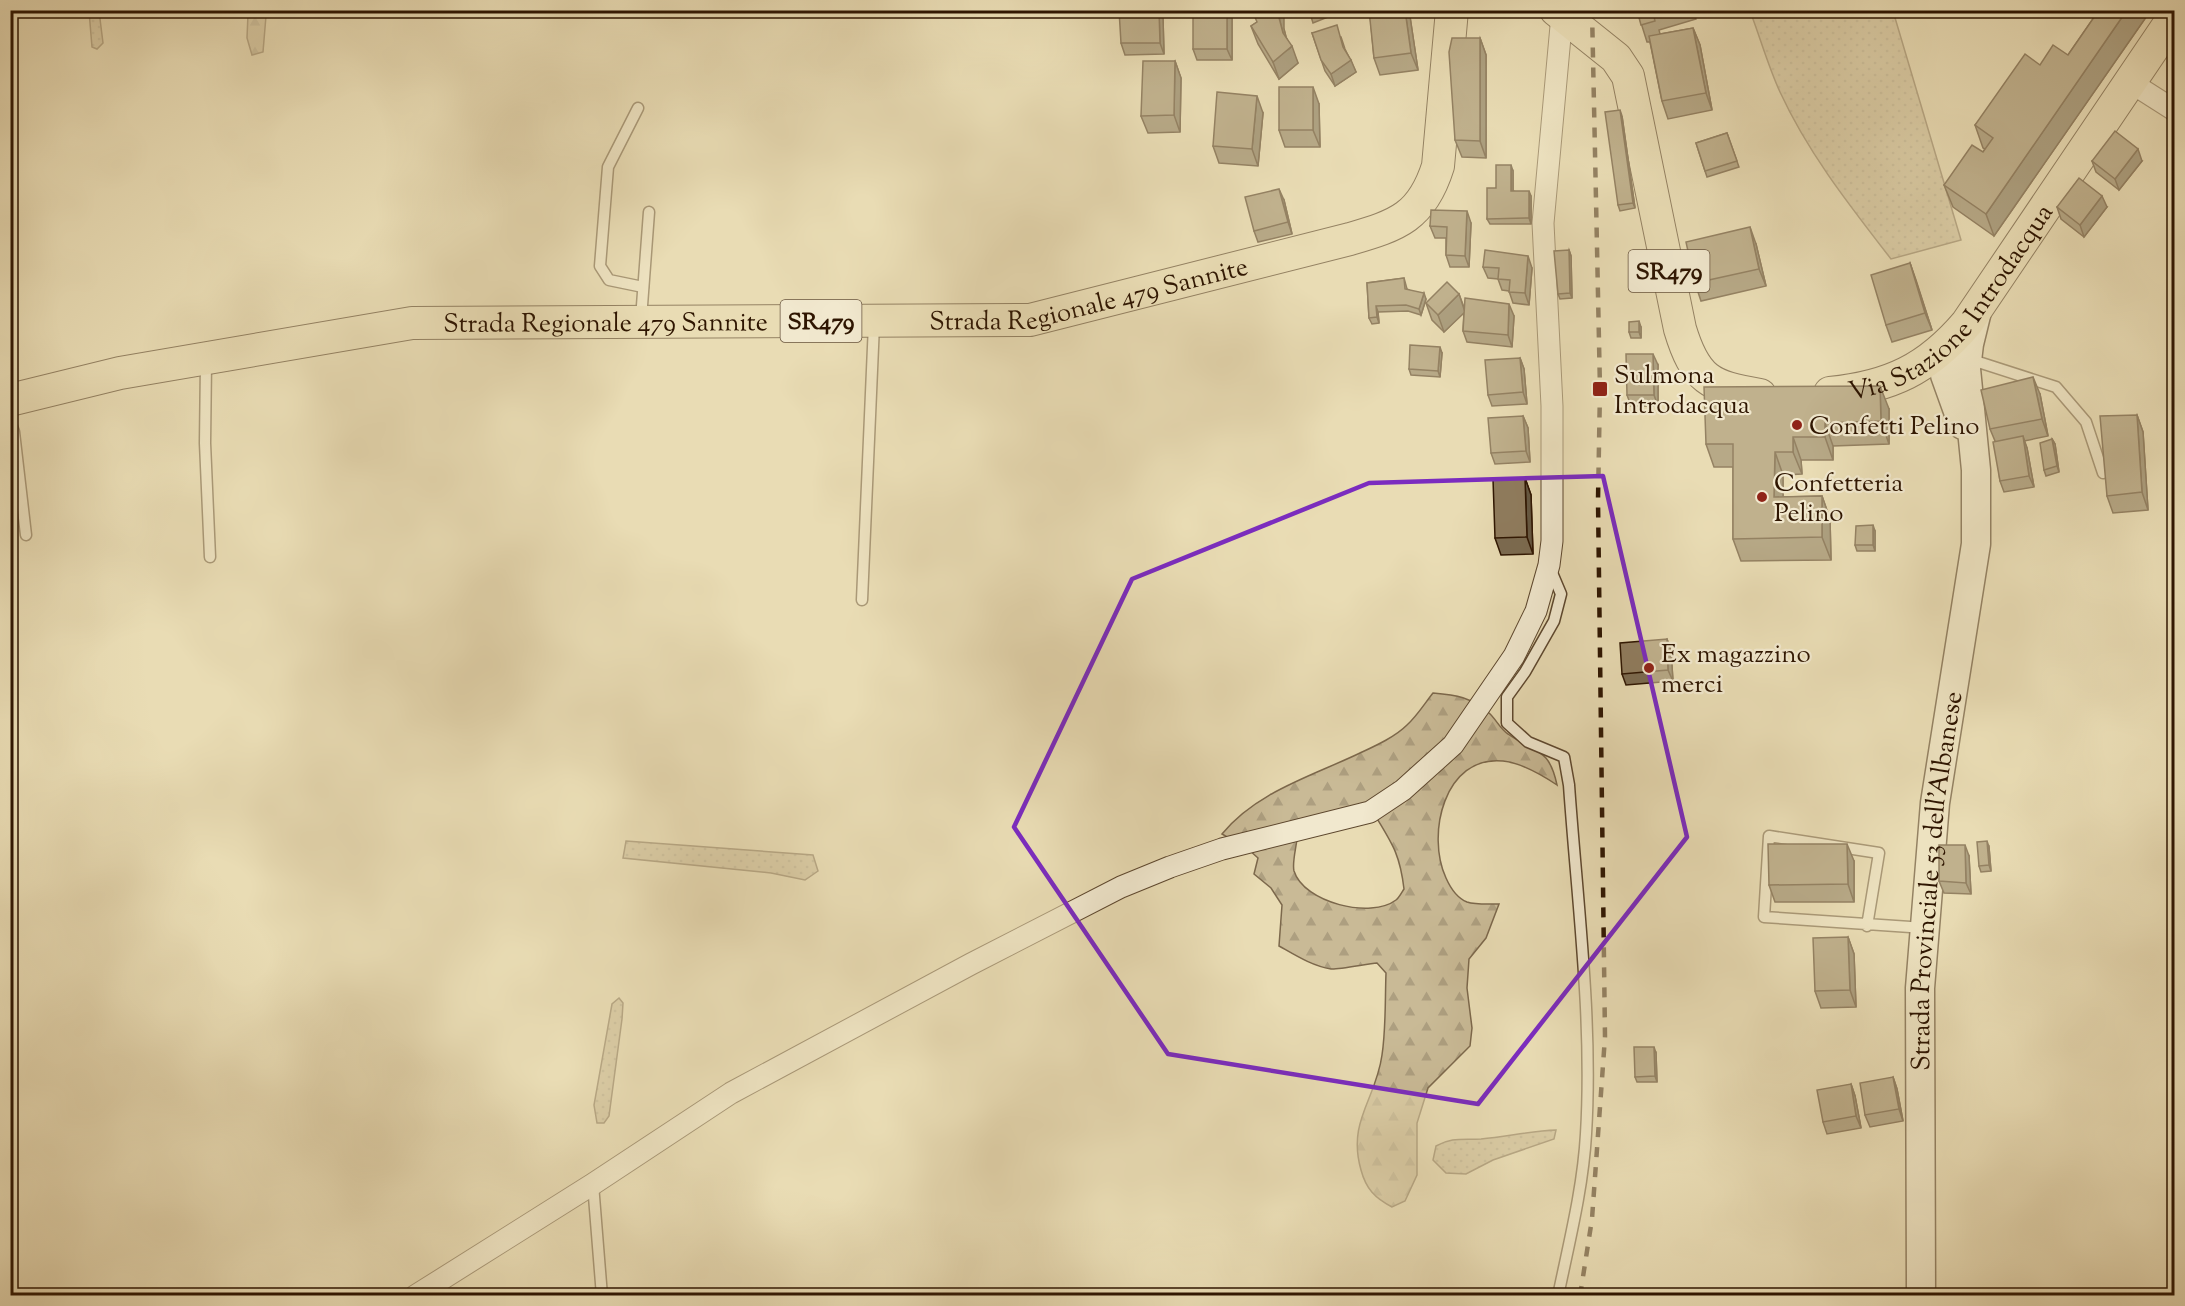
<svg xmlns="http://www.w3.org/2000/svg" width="2185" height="1306" font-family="'Sorts Mill Goudy',serif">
<defs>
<pattern id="grass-dots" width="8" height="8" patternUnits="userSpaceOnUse" patternTransform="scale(1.5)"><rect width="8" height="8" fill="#c9ba96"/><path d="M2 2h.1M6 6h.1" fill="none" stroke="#ad9f80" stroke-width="1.8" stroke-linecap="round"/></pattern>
<pattern id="forest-firs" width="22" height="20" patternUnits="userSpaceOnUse" patternTransform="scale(1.5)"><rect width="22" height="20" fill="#c9ba96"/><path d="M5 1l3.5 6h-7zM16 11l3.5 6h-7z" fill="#ad9f80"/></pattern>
</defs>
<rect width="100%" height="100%" fill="#e9dcb4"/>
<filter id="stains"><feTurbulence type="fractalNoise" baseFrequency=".00333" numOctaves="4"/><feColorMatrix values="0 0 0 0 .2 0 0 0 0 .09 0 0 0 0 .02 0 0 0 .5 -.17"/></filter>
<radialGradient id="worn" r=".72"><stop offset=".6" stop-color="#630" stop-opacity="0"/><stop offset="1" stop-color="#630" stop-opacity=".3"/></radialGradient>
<g fill="url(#grass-dots)" stroke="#7c684c" stroke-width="1.5">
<path d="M 89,11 L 99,11 L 103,43 L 97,49 L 92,47 Z"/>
<path d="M 1750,11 L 1893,11 L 1961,240 L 1891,259 C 1850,206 1808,153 1780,92 C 1768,66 1760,37 1750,11 Z"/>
<path d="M 626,841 L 813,855 L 818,871 L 805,880 L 771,873 L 623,858 Z"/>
<path d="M 619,998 L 623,1003 L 622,1019 L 609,1116 L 604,1123 L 597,1123 L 594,1105 L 612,1004 Z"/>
<path d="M 1556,1130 L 1554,1139 L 1493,1160 L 1466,1174 L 1446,1173 L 1433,1160 L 1436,1146 C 1452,1137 1463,1140 1481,1139 C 1506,1137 1530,1131 1556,1130 Z"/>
</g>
<g fill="url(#forest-firs)" stroke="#7c684c" stroke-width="1.5" fill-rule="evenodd">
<path d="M 248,14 L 266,16 L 263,52 L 252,55 L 247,38 Z"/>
<path d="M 1433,693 C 1457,695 1470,697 1489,713 C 1496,719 1500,729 1508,734 C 1536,754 1549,747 1557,785 C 1542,775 1522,763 1503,761 C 1444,755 1426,835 1446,878 C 1450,887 1457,898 1467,902 C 1476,905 1489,904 1499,904 L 1486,938 L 1469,959 L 1467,988 L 1472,1028 L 1470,1046 L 1428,1088 L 1417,1123 L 1417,1175 L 1405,1201 L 1392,1207 C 1375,1198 1366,1189 1361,1170 C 1347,1121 1376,1100 1382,1055 C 1386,1029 1385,1000 1386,973 L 1377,963 C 1367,964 1336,970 1331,969 C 1312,966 1295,955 1279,946 L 1282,905 L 1271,888 L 1254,874 L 1258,858 L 1248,849 L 1222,834 C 1256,792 1312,776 1360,753 C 1375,746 1395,737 1407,725 C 1417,716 1425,703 1433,693 ZM 1376,817 C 1393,845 1400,855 1404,889 C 1402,892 1399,898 1396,900 C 1371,919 1304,903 1294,871 C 1292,863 1296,848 1297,839 Z"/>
</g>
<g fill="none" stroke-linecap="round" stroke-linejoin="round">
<defs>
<g id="lane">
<path d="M 638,108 L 608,167 L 600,266 L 609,280 L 643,287"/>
<path d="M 641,319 L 649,212"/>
<path d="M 1969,359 L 2056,387 L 2086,422 L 2103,473"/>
<path d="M 206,362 L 205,443 L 210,557"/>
<path d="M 10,421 L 14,432 L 26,535"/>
<path d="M 1550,568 L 1561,594 L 1554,621 L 1525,672 L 1507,697 L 1507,723 L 1528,742 L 1564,757 L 1569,785 C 1577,899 1593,1020 1586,1134 C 1583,1188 1569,1243 1558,1296"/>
<path d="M 862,600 L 874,324"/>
<path d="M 1867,926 L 1879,853 L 1769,836 L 1764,917 L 1925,928"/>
<path d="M 593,1184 L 602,1296"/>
</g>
<g id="street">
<path d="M 2130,82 L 2174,110"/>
<path d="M 415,1296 L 593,1184 L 731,1093 L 971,964 L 1121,887 L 1170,867 L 1222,849 L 1370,812 L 1403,790 L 1453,745 L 1514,656 L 1536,611 L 1549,565 L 1552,541 L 1552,406 L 1543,223 L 1562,15"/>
</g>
<g id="secondary">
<path d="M 1945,349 L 1945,375 L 1963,425"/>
<path id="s1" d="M 1921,1296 L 1920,988 L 1935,803 L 1976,544 L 1976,470 L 1966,369 L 1969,344 L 1978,307"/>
</g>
<g id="primary">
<path d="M 1556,10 L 1616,58 L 1628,76 L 1680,329 C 1695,379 1710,387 1760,395"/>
<path id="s2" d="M 1830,393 C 1890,387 1928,369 1967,323 L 2174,17"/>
<path id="s3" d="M 10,400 L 120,373 L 412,323 L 1030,320 L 1350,239 C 1398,225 1422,217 1438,166 L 1452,10"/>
</g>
</defs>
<use href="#lane" stroke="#5d472e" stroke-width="13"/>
<use href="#street" stroke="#5d472e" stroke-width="23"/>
<use href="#secondary" stroke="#2e1501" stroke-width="31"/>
<use href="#primary" stroke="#2e1501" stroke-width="34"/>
<use href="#lane" stroke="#f1e8ce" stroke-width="10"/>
<use href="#street" stroke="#f1e8ce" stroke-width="21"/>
<use href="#secondary" stroke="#f1e8ce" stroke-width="28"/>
<use href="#primary" stroke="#e9dcb4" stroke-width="32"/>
<path stroke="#2e1501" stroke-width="4.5" stroke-dasharray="10 10" stroke-linecap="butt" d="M 1580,1296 L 1592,1219 L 1605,1037 L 1598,500 L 1600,389 L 1592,10"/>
</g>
<g fill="#7b6b51" stroke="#2e1501" stroke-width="1.5">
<path d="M 1309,10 L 1338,10 L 1338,13 L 1313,23 Z"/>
<path d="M 1358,10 L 1409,10 L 1418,70 L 1380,75 L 1374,58 L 1370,14 L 1359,15 Z"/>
<path d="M 1637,10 L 1693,10 L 1696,19 L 1659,30 L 1660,34 L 1693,28 L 1700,45 L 1712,110 L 1668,119 L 1662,101 L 1650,42 L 1647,42 Z"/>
<path d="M 2088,10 L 2151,10 L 1994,236 L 1953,207 L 1944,185 L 1983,152 L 1985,149 L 1983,148 L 1975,125 L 2040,65 L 2068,55 L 2095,16 Z"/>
<path d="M 1232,17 L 1232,60 L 1197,60 L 1193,49 Z"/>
<path d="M 1163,18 L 1164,54 L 1125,55 L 1121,43 Z"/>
<path d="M 1257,22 L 1284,29 L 1286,37 L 1298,63 L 1279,79 L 1258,44 L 1251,26 Z"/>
<path d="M 2175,31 L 2175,53 L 2172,52 L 2168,41 Z"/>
<path d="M 1312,33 L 1341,37 L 1345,49 L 1356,72 L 1335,86 L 1325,71 Z"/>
<path d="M 1480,38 L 1486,55 L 1486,158 L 1462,157 L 1455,140 Z"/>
<path d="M 1175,61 L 1181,78 L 1180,132 L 1148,133 L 1141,116 Z"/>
<path d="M 2175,69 L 2175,109 L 2169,93 Z"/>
<path d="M 1319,104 L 1320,147 L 1285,147 L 1279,130 Z"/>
<path d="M 1263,113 L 1258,166 L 1219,163 L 1213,146 Z"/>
<path d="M 1622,116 L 1635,208 L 1620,211 L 1618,205 Z"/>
<path d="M 1727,133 L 1739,167 L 1707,177 L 1696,143 Z"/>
<path d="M 2092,161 L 2142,161 L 2119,190 L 2096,172 Z"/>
<path d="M 1513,171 L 1513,191 L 1531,196 L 1531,224 L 1490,224 L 1487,219 L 1496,188 Z"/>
<path d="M 1284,200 L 1292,234 L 1258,242 L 1254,231 Z"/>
<path d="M 2057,207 L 2107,207 L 2084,237 L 2061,219 Z"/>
<path d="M 1471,223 L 1469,267 L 1450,267 L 1446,255 L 1446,238 L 1435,238 L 1430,226 Z"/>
<path d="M 1756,244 L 1766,286 L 1701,301 L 1695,283 Z"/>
<path d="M 1569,250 L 1571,256 L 1572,298 L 1560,299 L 1558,294 Z"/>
<path d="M 1910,263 L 1932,330 L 1892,342 L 1886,325 Z"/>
<path d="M 1483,267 L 1532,268 L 1529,305 L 1513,303 L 1509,291 L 1502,290 L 1498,279 L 1488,278 Z"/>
<path d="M 1404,278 L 1407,289 L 1426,299 L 1421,315 L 1408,311 L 1378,312 L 1379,323 L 1372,324 L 1369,318 L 1367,283 Z"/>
<path d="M 1459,294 L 1465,310 L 1514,316 L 1512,347 L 1467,342 L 1463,331 L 1464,312 L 1444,332 L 1432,320 L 1426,303 Z"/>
<path d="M 1641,327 L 1641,338 L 1631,338 L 1629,332 Z"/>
<path d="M 1442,353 L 1440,377 L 1411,375 L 1409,369 Z"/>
<path d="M 1520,358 L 1524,369 L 1527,404 L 1492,406 L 1488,395 Z"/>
<path d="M 1658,365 L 1658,406 L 1631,406 L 1627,395 Z"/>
<path d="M 2040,394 L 2048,436 L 2024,441 L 2027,448 L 2034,487 L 2004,492 L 2000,481 L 1995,441 L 1990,429 Z"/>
<path d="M 1889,409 L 1889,444 L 1833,446 L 1833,460 L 1801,460 L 1802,474 L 1783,475 L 1783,497 L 1822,496 L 1830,519 L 1831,560 L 1741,561 L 1733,539 L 1733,467 L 1714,467 L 1706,444 Z"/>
<path d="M 2137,415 L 2143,432 L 2148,510 L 2113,513 L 2107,496 Z"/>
<path d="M 1523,416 L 1528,428 L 1530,462 L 1495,464 L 1491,453 Z"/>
<path d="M 2052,439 L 2055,444 L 2059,472 L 2046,476 L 2044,470 Z"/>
<path d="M 1525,478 L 1531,495 L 1533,554 L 1501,555 L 1495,538 Z"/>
<path d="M 1875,531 L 1875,551 L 1857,551 L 1855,545 Z"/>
<path d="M 1667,639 L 1671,651 L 1673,681 L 1626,685 L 1622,674 Z"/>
<path d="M 1989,847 L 1991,871 L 1981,872 L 1979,866 Z"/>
<path d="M 1969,856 L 1971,894 L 1944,893 L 1939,881 Z"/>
<path d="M 1854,861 L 1854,902 L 1775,902 L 1769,885 Z"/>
<path d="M 1848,937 L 1854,954 L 1856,1007 L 1821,1008 L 1815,991 Z"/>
<path d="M 1656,1053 L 1657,1082 L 1637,1082 L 1635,1077 Z"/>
<path d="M 1893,1077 L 1897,1089 L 1903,1121 L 1870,1127 L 1865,1115 Z"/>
<path d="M 1851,1084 L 1855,1096 L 1861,1128 L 1827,1134 L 1823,1122 Z"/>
</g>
<g fill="#645742" stroke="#2e1501" stroke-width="1.5">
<path d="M 1159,10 L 1160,10 L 1163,18 L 1164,54 L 1160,43 Z"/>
<path d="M 1227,10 L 1229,10 L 1232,17 L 1232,60 L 1227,49 Z"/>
<path d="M 1277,10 L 1284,10 L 1284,29 L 1289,49 L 1292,46 L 1298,63 L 1279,79 L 1273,62 L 1283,33 Z"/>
<path d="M 1405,10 L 1409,10 L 1418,70 L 1411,53 Z"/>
<path d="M 2127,10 L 2151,10 L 1994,236 L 1986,214 Z"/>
<path d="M 1693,28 L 1700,45 L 1712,110 L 1706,93 Z"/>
<path d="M 1480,38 L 1486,55 L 1486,158 L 1480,141 Z"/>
<path d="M 1351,60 L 1356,72 L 1335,86 L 1331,74 Z"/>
<path d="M 1175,61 L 1181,78 L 1180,132 L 1174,115 Z"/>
<path d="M 1313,87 L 1319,104 L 1320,147 L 1313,130 Z"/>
<path d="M 1257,96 L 1263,113 L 1258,166 L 1252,149 Z"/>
<path d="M 1620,110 L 1622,116 L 1635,208 L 1633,203 Z"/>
<path d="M 2138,149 L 2142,161 L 2119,190 L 2115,179 Z"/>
<path d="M 1511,165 L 1513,171 L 1513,196 L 1511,191 Z"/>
<path d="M 1279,189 L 1284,200 L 1292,234 L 1288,222 Z"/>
<path d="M 1529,191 L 1531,196 L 1531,224 L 1529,218 Z"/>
<path d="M 2102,196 L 2107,207 L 2084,237 L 2080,225 Z"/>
<path d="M 1467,211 L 1471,223 L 1469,267 L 1465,256 Z"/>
<path d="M 1750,227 L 1756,244 L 1766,286 L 1759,269 Z"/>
<path d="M 1569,250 L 1571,256 L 1572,298 L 1570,293 Z"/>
<path d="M 1528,256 L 1532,268 L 1529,305 L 1525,293 Z"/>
<path d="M 1910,263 L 1916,280 L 1932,330 L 1925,313 Z"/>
<path d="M 1424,293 L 1426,299 L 1421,315 L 1419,309 Z"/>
<path d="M 1459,294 L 1465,312 L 1444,332 L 1438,315 Z"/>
<path d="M 1509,304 L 1514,316 L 1512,347 L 1508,335 Z"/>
<path d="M 1376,306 L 1378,312 L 1379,323 L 1377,317 Z"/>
<path d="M 1639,321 L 1641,327 L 1641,338 L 1639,332 Z"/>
<path d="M 1440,347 L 1442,353 L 1440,377 L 1438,371 Z"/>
<path d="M 1653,354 L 1658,365 L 1658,406 L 1654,395 Z"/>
<path d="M 1520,358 L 1524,369 L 1527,404 L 1523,392 Z"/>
<path d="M 2033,377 L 2040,394 L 2048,436 L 2042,419 Z"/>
<path d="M 1880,386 L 1889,409 L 1889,444 L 1881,421 Z"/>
<path d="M 2137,415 L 2143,432 L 2148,510 L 2142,492 Z"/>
<path d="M 1523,416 L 1528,428 L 1530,462 L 1526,451 Z"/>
<path d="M 1825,423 L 1833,446 L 1833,460 L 1825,437 Z"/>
<path d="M 2023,436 L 2027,448 L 2034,487 L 2029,476 Z"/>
<path d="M 1793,437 L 1801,460 L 1802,474 L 1793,452 Z"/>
<path d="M 2052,439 L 2055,444 L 2059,472 L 2057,466 Z"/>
<path d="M 1775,452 L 1783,475 L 1783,520 L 1774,497 Z"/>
<path d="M 1525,478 L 1531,495 L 1533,554 L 1527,537 Z"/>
<path d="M 1822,496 L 1830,519 L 1831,560 L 1822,537 Z"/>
<path d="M 1873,525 L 1875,531 L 1875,551 L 1873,545 Z"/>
<path d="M 1667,639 L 1671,651 L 1673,681 L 1668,670 Z"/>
<path d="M 1987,841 L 1989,847 L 1991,871 L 1989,865 Z"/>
<path d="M 1847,844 L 1854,861 L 1854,902 L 1848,884 Z"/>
<path d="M 1965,845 L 1969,856 L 1971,894 L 1966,883 Z"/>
<path d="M 1848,937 L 1854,954 L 1856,1007 L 1850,990 Z"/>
<path d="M 1654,1047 L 1656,1053 L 1657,1082 L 1655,1076 Z"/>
<path d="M 1893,1077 L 1897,1089 L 1903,1121 L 1899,1109 Z"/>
<path d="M 1851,1084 L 1855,1096 L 1861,1128 L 1856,1116 Z"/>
</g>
<g fill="#8f7c5e" stroke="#2e1501" stroke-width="1.5">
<path d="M 1119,10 L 1159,10 L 1160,43 L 1121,43 Z"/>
<rect x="1193" y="10" width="34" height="39"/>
<path d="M 1252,10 L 1277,10 L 1283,33 L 1292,46 L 1273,62 L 1251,26 L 1257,22 Z"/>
<path d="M 1369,10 L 1405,10 L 1411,53 L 1374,58 Z"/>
<path d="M 1637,10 L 1659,10 L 1653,12 L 1655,21 L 1641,25 Z"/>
<path d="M 2099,10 L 2127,10 L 1986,214 L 1944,185 L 1972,145 L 1983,152 L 1993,138 L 1975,125 L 2025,54 L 2040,65 L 2053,45 L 2068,55 Z"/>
<path d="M 1337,25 L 1343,47 L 1351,60 L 1331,74 L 1321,60 L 1312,33 Z"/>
<path d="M 1693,28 L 1706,93 L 1662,101 L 1649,36 Z"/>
<path d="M 2175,31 L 2175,45 L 2168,41 Z"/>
<path d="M 1452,38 L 1480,38 L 1480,141 L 1455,140 L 1449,52 Z"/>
<path d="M 1143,61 L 1175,61 L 1174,115 L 1141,116 Z"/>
<path d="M 2175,69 L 2175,94 L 2169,93 Z"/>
<rect x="1279" y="87" width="34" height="43"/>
<path d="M 1217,92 L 1257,96 L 1252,149 L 1213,146 Z"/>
<path d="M 1620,110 L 1633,203 L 1618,205 L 1605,112 Z"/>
<path d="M 2115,131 L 2138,149 L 2115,179 L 2092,161 Z"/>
<path d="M 1727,133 L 1737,161 L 1705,171 L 1696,143 Z"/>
<path d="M 1496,165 L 1511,165 L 1511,191 L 1529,191 L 1529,218 L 1487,219 L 1487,188 L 1496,188 Z"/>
<path d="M 2079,178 L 2102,196 L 2080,225 L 2057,207 Z"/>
<path d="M 1279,189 L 1288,222 L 1254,231 L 1245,197 Z"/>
<path d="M 1431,210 L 1467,211 L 1465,256 L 1446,255 L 1447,227 L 1430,226 Z"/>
<path d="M 1750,227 L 1759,269 L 1695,283 L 1686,242 Z"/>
<path d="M 1485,250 L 1528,256 L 1525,293 L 1509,292 L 1510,280 L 1498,279 L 1499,268 L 1483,267 Z"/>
<path d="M 1569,250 L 1570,293 L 1558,294 L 1554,251 Z"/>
<path d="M 1910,263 L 1925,313 L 1886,325 L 1871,275 Z"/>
<path d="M 1404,278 L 1405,289 L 1424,293 L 1419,309 L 1406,305 L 1376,306 L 1377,317 L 1369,318 L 1367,283 Z"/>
<path d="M 1447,282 L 1459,294 L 1438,315 L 1426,303 Z"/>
<path d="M 1465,298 L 1509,304 L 1508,335 L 1463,331 Z"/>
<path d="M 1639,321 L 1639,332 L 1629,332 L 1629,322 Z"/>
<path d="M 1410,345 L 1440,347 L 1438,371 L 1409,369 Z"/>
<path d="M 1626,354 L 1653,354 L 1654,395 L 1627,395 Z"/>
<path d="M 1520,358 L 1523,392 L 1488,395 L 1485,360 Z"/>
<path d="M 2033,377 L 2042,419 L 1990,429 L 1981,390 Z"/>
<path d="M 1880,386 L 1881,421 L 1825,423 L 1825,437 L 1793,437 L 1793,452 L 1775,452 L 1774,497 L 1822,496 L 1822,537 L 1733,539 L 1733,444 L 1706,444 L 1704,387 Z"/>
<path d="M 2137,415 L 2142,492 L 2107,496 L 2100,416 Z"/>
<path d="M 1523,416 L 1526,451 L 1491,453 L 1488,418 Z"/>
<path d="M 2023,436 L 2029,476 L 2000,481 L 1993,442 Z"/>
<path d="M 2052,439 L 2057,466 L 2044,470 L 2040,443 Z"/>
<path d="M 1525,478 L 1527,537 L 1495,538 L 1493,479 Z"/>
<path d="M 1873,525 L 1873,545 L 1855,545 L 1856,526 Z"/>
<path d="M 1667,639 L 1668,670 L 1622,674 L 1620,643 Z"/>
<path d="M 1987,841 L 1989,865 L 1979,866 L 1977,842 Z"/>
<path d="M 1768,844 L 1847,844 L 1848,884 L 1769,885 Z"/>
<path d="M 1939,845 L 1965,845 L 1966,883 L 1939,881 Z"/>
<path d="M 1848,937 L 1850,990 L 1815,991 L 1813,938 Z"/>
<path d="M 1634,1047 L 1654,1047 L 1655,1076 L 1635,1077 Z"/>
<path d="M 1893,1077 L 1899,1109 L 1865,1115 L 1860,1083 Z"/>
<path d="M 1851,1084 L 1856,1116 L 1823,1122 L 1817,1090 Z"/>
</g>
<path d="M0 0H2185V1306H0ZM 1603,476 L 1687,837 L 1478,1104 L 1168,1054 L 1014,827 L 1132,579 L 1369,483 Z" fill="#e9dcb4" fill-opacity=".55" fill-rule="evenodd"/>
<path fill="none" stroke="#7b2cbf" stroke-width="4.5" stroke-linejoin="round" d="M 1603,476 L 1687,837 L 1478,1104 L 1168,1054 L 1014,827 L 1132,579 L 1369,483 Z"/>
<g fill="#8f2418" stroke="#f1e8ce" stroke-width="2">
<rect x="1592" y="381" width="16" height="16" rx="3"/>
<circle cx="1797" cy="425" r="6"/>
<circle cx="1762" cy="497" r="6"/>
<circle cx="1649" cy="668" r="6"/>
</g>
<g text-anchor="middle" stroke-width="4.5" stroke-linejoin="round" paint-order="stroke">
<g fill="#f1e8ce" stroke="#68543e" stroke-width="1.5">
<rect x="1628.5" y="250" width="81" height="42" rx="4.5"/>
<rect x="780.5" y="300" width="81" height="42" rx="4.5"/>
</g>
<g font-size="24" font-weight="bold" fill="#2e1501">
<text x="1669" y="279">SR479</text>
<text x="821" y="329">SR479</text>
</g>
<g font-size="26" fill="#2e1501" stroke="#f1e8ce">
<text dy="9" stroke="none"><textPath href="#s3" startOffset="1089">Strada Regionale 479 Sannite</textPath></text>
<text dy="9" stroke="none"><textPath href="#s2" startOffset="159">Via Stazione Introdacqua</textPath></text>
<text dy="9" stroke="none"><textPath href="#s3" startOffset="603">Strada Regionale 479 Sannite</textPath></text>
<text dy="9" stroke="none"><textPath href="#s1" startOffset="416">Strada Provinciale 53 dell'Albanese</textPath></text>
</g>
<g font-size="26" fill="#2e1501" stroke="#f1e8ce" text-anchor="start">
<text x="1614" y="383">Sulmona<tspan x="1614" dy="30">Introdacqua</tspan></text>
<text x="1809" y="434">Confetti Pelino</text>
<text x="1774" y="491">Confetteria<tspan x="1774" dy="30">Pelino</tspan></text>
<text x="1661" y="662">Ex magazzino<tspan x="1661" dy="30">merci</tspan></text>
</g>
</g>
<rect width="2185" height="1306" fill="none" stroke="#e9dcb4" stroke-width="36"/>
<rect x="12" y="12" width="2161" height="1282" fill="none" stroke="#2e1501" stroke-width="3"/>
<rect x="18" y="18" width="2149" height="1270" fill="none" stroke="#2e1501" stroke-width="1.5"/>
<rect width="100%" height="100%" filter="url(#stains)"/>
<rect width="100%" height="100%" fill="url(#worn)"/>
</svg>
